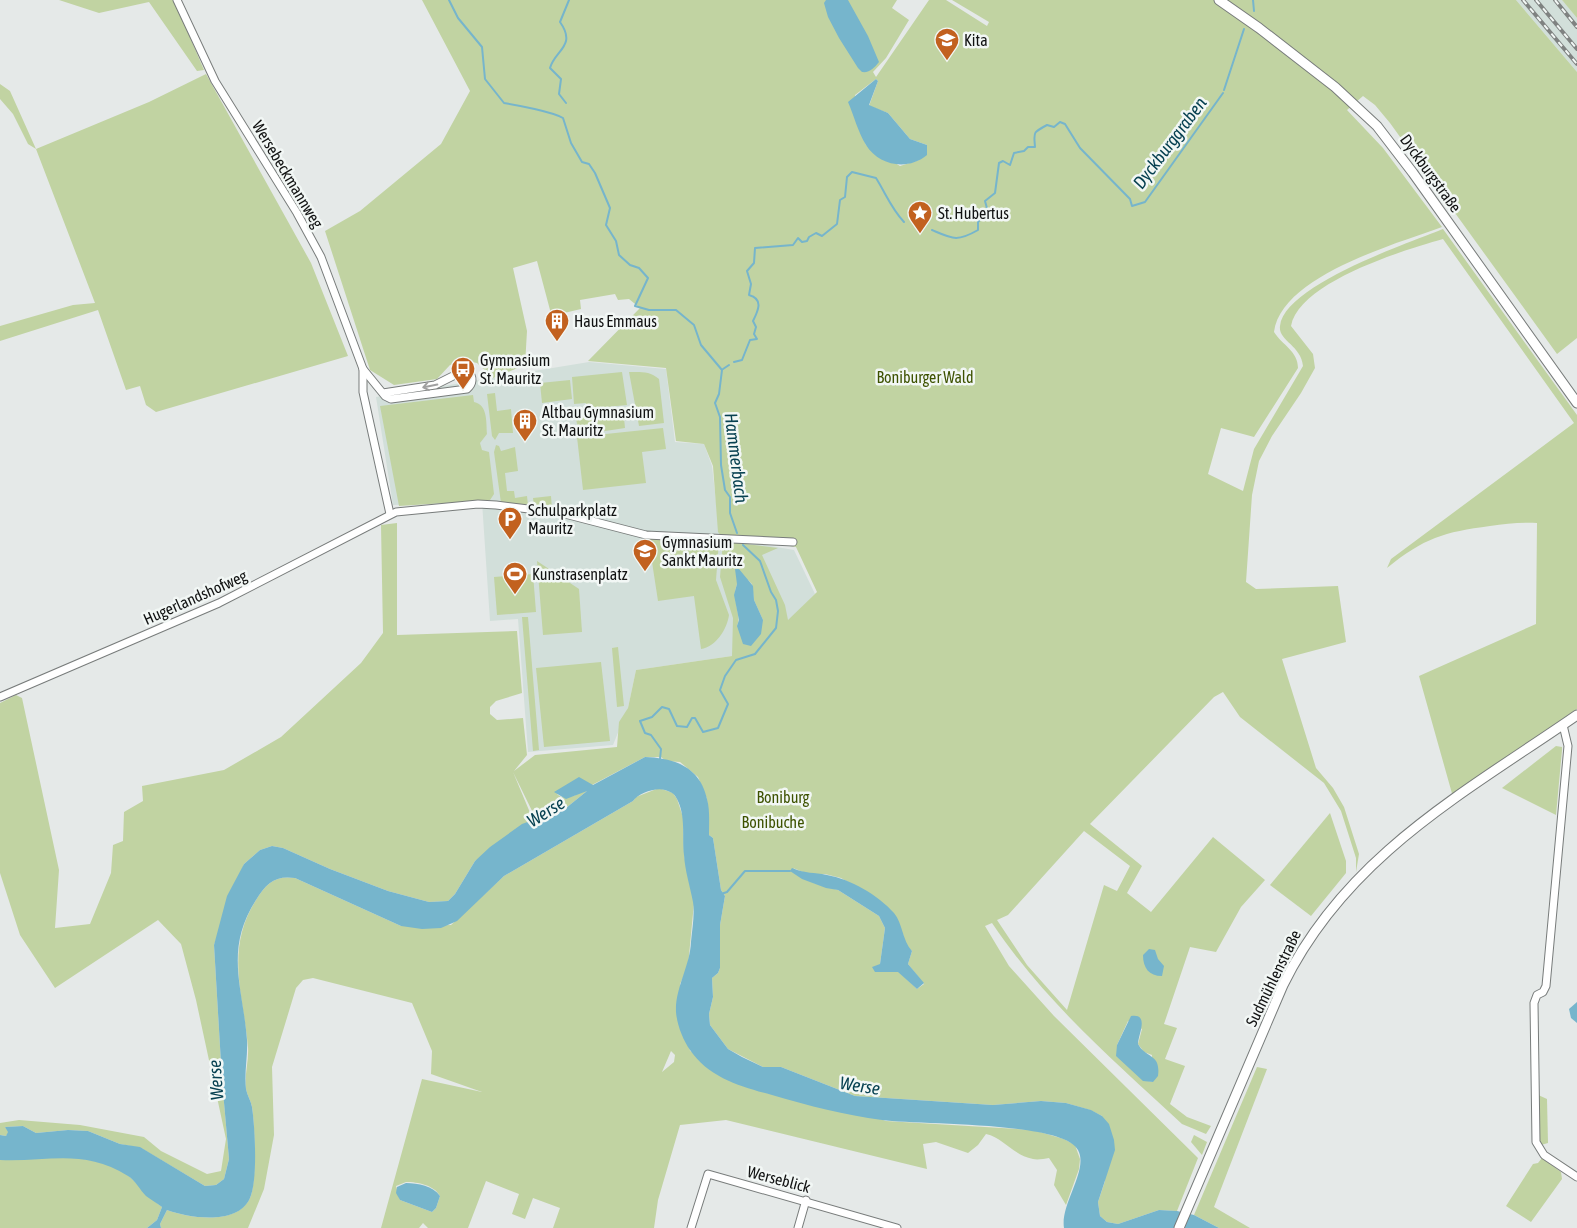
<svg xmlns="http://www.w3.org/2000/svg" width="1577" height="1228" font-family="'Asap Condensed',sans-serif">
<rect width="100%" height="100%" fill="#e5e9e8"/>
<g fill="#d2dfda">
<path d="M 1516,0 L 1562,0 L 1568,7 L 1577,18 L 1577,72 Z"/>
<path d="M 589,362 L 666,369 L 675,442 L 704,444 L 712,466 L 720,537 L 794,550 L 815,594 L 788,621 L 732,656 L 636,670 L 628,708 L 613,745 L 528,752 L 518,619 L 490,621 L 482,502 L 393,505 L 376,397 Z"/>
</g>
<g fill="#c1d3a2" fill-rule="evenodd">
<path d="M 59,0 L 174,0 L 204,70 L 197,71 L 149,2 L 99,13 Z"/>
<path d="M 422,0 L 897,0 L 892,8 L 909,20 L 886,58 L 873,72 L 876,77 L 929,0 L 946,0 L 987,26 L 989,22 L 952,0 L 1516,0 L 1577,72 L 1577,338 L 1557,354 L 1390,123 L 1375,105 L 1363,96 L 1347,110 L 1383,148 L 1442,227 C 1396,244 1281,276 1274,332 C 1282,345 1298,351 1298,368 L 1254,437 L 1221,428 L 1208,474 L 1243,491 L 1254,449 L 1303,366 C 1301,345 1278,341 1280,326 C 1284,285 1409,243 1443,229 L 1577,415 L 1577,709 L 1462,787 L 1453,797 L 1419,676 L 1536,624 L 1537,523 C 1521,522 1506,524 1490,526 C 1444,532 1424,538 1387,568 L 1391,559 L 1574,423 L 1443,239 C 1404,250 1299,282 1291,326 L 1313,354 L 1315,368 L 1301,393 L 1272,436 L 1259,461 L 1252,495 L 1246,582 L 1256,589 L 1338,586 L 1346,642 L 1282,659 L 1316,768 L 1333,788 L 1344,807 L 1359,854 L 1356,872 L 1356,858 L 1341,811 L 1324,783 L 1240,717 L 1223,692 L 1214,697 L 1090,824 L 1142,866 L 1127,893 L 1151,912 L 1213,837 L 1265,880 L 1241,907 L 1216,952 L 1190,947 L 1164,1024 L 1177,1028 L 1165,1059 L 1185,1066 L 1170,1104 L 1187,1117 L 1211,1126 L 1206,1134 L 1182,1124 C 1112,1059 1046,1003 992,923 L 985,926 L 1009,966 L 1054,1016 L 1198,1158 L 1177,1211 L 1159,1210 L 1118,1224 L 1107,1222 L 1100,1216 L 1098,1202 L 1105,1181 L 1102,1116 L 1090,1110 L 1066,1103 L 1041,1101 L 993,1105 L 855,1096 L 781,1067 L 763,1067 L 728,1049 L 710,1025 L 709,1014 L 713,997 L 712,978 L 718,973 L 720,968 L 720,925 L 725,896 L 721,890 L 713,838 L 709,835 L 707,799 L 698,777 L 680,762 L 666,761 L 661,757 L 645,757 L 592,785 L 557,794 L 561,797 L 574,796 L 582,791 L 587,791 L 566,808 L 536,818 L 475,861 L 455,894 L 448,901 L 429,902 L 388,891 L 330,869 L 283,848 L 272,846 L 260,850 L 244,864 L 214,945 L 222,1080 L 229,1159 L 224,1179 L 216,1185 L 205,1186 L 141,1148 L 120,1144 L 88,1131 L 68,1130 L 36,1133 L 23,1126 L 5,1127 L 9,1132 L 6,1136 L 0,1135 L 0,1123 L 19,1120 L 80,1125 L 144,1137 L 161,1151 L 207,1174 L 221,1171 L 226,1139 L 196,1000 L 181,944 L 158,920 L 55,988 L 20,935 L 0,873 L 0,703 L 16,695 L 22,698 L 59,870 L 55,928 L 90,924 L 111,873 L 113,845 L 123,841 L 124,812 L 143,801 L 142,786 L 224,770 L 281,737 L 361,663 L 383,633 L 381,525 L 397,523 L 397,635 L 517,631 L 522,693 L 496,701 L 490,707 L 490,714 L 497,720 L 523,718 L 527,755 L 514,771 L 535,755 L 617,747 L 619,722 L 628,708 L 636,670 L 732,656 L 733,618 L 720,577 L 723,541 L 778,548 L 762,555 L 785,605 L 788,620 L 817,592 L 796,547 L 721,536 L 718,532 L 713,466 L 704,444 L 676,441 L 666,368 L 588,361 L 640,308 L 629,299 L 618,300 L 615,294 L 580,300 L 581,309 L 564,313 L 566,324 L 554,325 L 537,261 L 513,268 L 527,331 L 525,365 L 493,378 L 477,363 L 463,360 L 450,365 L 437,379 L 394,385 L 370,370 L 325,231 L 360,211 L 441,144 L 470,91 ZM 876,79 L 878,81 L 869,106 L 888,113 L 910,139 L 927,145 L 919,160 L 900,166 L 866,145 L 854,116 L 855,95 ZM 748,580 L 752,584 L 754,600 L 763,620 L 737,626 C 742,615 731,599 737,584 ZM 513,772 L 535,817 L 531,815 ZM 1084,831 L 1130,866 L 1117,891 L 1104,885 L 1067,1010 L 1027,965 L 997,920 L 1008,915 ZM 793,868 L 808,874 L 825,874 L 841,878 L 855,886 L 903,934 L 905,944 L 912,951 L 908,964 L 924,984 L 917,989 L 898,971 L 880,964 L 885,928 L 879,916 L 838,890 L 814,883 ZM 1128,1021 L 1142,1029 L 1138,1044 L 1144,1052 L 1152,1055 L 1153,1082 L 1143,1080 L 1117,1045 Z"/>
<path d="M 1562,0 L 1577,0 L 1577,18 Z"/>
<path d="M 206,74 L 311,263 L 348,356 L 156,412 L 146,405 L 140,386 L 126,390 L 98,310 L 0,341 L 0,326 L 73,305 L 95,303 L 36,149 L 28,144 L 13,114 L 0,99 L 0,84 L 10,91 L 36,149 L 149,102 Z"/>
<path d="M 622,372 L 627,405 L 586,409 L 586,403 L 574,404 L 572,377 Z"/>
<path d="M 629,372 C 641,372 650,371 659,379 L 664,423 L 639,426 Z"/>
<path d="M 570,380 L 572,399 L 542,403 L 540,383 Z"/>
<path d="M 495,393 L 497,411 L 511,409 L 513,433 L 499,433 L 495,440 L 492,436 L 487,394 Z"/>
<path d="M 473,395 L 474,402 C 488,405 486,422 487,434 L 480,443 L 482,450 L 489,452 L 494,494 L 490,500 L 399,506 L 380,406 Z"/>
<path d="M 623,408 L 625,428 L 579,435 L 575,413 Z"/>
<path d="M 663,428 L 666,449 L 642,452 L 646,483 L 583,490 L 577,437 Z"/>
<path d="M 496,445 L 499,446 L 501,451 L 515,447 L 518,471 L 505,473 L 507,491 L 514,491 L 515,498 L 527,496 L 528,505 L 501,503 L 494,452 Z"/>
<path d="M 551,496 L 552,509 L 534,506 L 533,498 Z"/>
<path d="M 648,536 L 719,541 L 716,580 L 729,615 C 727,629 716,647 701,649 L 694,596 L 658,601 Z"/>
<path d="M 537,561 L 579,589 L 582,632 L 543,635 Z"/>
<path d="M 533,574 L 536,612 L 497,615 L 494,577 Z"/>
<path d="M 522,617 L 528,617 L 539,750 L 533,751 Z"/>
<path d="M 618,647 L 624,706 L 617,707 L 612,648 Z"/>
<path d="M 601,662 L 610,741 L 544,747 L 536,668 Z"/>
<path d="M 1556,746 L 1562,747 L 1562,750 L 1556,815 L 1502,788 Z"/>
<path d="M 659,788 L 673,793 L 677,799 L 683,817 L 684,855 L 694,903 L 688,966 L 680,984 L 690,1051 L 886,1121 L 1033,1130 L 1064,1139 L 1075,1145 L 1080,1159 L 1079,1169 L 1066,1205 L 1054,1185 L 1057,1170 L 1049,1158 C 1044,1159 1037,1160 1033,1159 C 1014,1156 1004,1138 986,1134 L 978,1145 L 968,1153 L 936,1142 L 923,1144 L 927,1169 L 726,1120 L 680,1125 L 658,1200 L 654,1228 L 553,1228 L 560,1208 L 533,1198 L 525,1219 L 512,1214 L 519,1194 L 486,1181 L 468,1228 L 428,1228 L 423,1223 L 419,1228 L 381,1228 L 422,1079 L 482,1092 L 431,1074 L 432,1051 L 412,1003 L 313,978 L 303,980 L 296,988 L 272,1067 L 274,1135 L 264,1189 L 248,1228 L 161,1228 L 160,1224 L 167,1210 C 189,1218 237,1226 250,1198 C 257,1182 255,1126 252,1107 C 251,1101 247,1095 246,1089 C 244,1076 249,1061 248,1047 C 243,994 225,949 256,900 C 266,883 276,875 295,878 L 401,926 L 451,925 L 504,876 L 633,801 L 636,797 ZM 671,1051 L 675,1055 L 674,1062 L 662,1072 ZM 406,1182 C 418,1182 434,1185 440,1196 L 436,1208 L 432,1212 L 400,1200 L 396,1186 Z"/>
<path d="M 1330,813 L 1346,861 L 1346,873 L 1311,916 L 1270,885 Z"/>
<path d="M 1257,1067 L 1267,1069 L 1214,1207 L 1250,1228 L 1219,1228 L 1194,1215 Z"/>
<path d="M 1536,1094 L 1547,1099 L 1548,1143 L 1541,1145 L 1536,1142 Z"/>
<path d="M 1194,1135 L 1207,1142 L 1202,1155 L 1191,1142 Z"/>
<path d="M 65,1156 C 86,1159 115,1163 131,1178 C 143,1189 148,1197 162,1207 L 157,1220 L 147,1228 L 0,1228 L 0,1160 Z"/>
<path d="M 1542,1158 L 1561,1172 L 1562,1179 L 1531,1222 L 1506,1206 L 1533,1164 L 1538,1163 Z"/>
</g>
<g fill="#76b5cc">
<path d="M 826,0 L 848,0 L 868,36 L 879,62 C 874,68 870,73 862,72 L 858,68 L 839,38 L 828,17 L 824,3 Z"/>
<path d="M 876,79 L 878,81 L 869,105 L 888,113 L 910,139 L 927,145 L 927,155 C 908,171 879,166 866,145 C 858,132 854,116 848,102 Z"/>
<path d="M 735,569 L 739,569 L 753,586 L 754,600 L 763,620 L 761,634 L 751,646 L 743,644 L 737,626 L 739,620 L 734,595 L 737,584 Z"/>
<path d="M 645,757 C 673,758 700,766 707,799 C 710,810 709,823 709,835 L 713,838 L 721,890 L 725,896 L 720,925 L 720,968 L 718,973 L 712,978 L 713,997 L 709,1014 L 710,1025 L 728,1049 L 742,1057 L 763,1067 L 781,1067 L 855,1096 L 993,1105 L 1041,1101 L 1066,1103 L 1091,1110 L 1102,1116 L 1109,1124 L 1114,1140 L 1115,1150 L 1098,1202 L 1100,1216 L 1107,1222 L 1118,1224 L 1159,1210 L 1177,1211 L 1194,1215 L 1219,1228 L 1064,1228 C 1060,1204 1089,1170 1078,1150 C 1063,1121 917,1125 882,1120 C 845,1115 809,1106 772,1095 C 742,1087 709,1078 690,1050 C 683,1040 677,1025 676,1012 C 675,988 690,966 691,942 C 692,930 695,914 693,902 C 690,886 685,871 684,855 C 682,836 686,816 677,799 C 674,793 671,792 665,790 C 656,787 638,793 633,801 L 504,876 L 457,921 L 441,928 L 422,929 L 401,926 L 295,878 C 276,875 266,883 256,900 C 224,950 243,987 247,1040 C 248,1056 244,1073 246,1089 C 247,1095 251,1101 252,1107 C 255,1127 258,1180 250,1198 C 238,1226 189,1218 167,1210 L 160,1224 L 161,1228 L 147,1228 L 157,1220 L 162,1207 C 157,1203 151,1200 146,1196 C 140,1190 135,1180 128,1176 C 83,1148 49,1162 0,1160 L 0,1135 L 6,1136 L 8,1132 L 5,1127 L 23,1126 L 36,1133 L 68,1130 L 88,1131 L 120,1144 L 140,1147 L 205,1186 L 216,1185 L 224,1179 L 229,1159 L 222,1080 L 214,945 L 227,896 L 244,864 L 260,850 L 272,846 L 283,848 L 330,869 L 388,891 L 429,902 L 448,901 L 455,894 L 475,861 L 490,847 L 522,824 L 566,808 L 587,791 L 566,799 L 554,792 L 579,777 L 593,785 Z"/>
<path d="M 792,868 C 807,874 813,872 827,875 C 850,879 878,895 894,913 C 903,924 902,940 912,951 L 908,964 L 924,983 L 917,989 L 898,972 L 875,972 L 872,967 L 880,964 L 885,928 L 879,916 L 838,890 L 826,888 L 802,879 L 790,871 Z"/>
<path d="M 1149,949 L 1155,950 L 1158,959 L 1164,966 L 1162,976 C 1149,976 1143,968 1143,955 Z"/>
<path d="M 1577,1002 L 1577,1023 L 1571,1018 L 1569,1009 Z"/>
<path d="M 1131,1016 C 1150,1013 1138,1035 1138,1044 C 1146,1059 1161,1053 1158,1076 L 1153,1082 L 1143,1081 L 1116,1056 L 1117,1045 Z"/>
<path d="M 406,1183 C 418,1183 433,1186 440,1196 L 436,1208 L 432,1212 L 400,1200 L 396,1193 L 397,1187 Z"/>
</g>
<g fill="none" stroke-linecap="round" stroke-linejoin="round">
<g stroke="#76b5cc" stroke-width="2">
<path d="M 449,0 L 458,18 L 482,47 L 485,79 L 504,103 C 517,105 553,112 563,118 L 571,143 L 582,162 L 589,164 L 595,173 L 610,208 L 606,225 L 616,241 L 619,255 L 630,265 L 639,268 L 648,278 L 635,306 L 649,310 L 676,310 L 694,325 L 701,345 L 722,370 L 719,394 L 715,403 L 720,417 L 721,465 L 725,490 L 730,497 L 730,513 L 737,533"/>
<path d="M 1253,0 L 1254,11"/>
<path d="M 1224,90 L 1244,29"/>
<path d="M 566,103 L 559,94 L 561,79 L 550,68 C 555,50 577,46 560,22 L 569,0"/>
<path d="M 932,230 C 953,239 957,242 978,230 L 978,222 L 988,212 L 985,201 L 995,193 L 999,163 L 1003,161 L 1010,165 L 1014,153 L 1024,151 L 1028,147 L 1035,147 C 1034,132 1032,133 1047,125 L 1054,127 L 1060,122 L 1065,124 L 1080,148 L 1130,199 L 1132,206 L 1145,202 L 1223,93"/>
<path d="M 734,362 L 742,360 L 750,340 L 757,339 L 754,334 L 756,327 L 753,321 C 758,311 764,299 749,295 L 751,284 L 747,271 L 754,263 L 755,248 L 793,245 L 798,238 L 802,242 L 807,241 L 809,237 L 816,233 L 822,236 L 837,224 L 840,200 L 845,197 L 847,177 L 852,172 L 876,178 C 886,194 891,208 904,222"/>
<path d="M 723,369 L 729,365"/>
<path d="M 660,759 L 661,749 L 651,735 L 645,733 L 640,721 L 652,717 L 662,707 L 669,709 L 677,726 L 687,727 L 692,718 L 695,718 L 703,732 L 718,728 L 728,704 L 720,690 L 725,676 L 736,660 L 755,654 L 776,628 L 778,611 L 776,600 L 771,592 L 760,561 L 743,545"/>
<path d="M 721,894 L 727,892 L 745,871 L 790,871"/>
</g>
<defs>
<g id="minor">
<path d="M 177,0 L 215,81 L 297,213 L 321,257 L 363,369 L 363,392 L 390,514"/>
<path d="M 363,369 L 385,396 L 391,399 L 467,389 C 473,384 474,377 468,372 L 459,373 L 435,385 L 383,393"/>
<path d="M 0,697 L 219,603 L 396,512 L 478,504 L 496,505 L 561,513 L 646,535 L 793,542"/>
<path d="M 1563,725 L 1568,746 L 1546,986 L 1543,992 L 1537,995 L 1534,1003 L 1536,1142 L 1544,1155 L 1577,1177"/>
<path d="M 691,1228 L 708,1174 L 897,1228"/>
<path d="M 798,1228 L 806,1200"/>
</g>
<g id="tertiary">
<path d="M 1219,0 L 1259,28 L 1335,87 L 1377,126 L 1413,173 L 1577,403"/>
<path d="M 1179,1228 L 1283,985 C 1346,856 1464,793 1577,715"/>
</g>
</defs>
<use href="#minor" stroke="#787c7b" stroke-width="9"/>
<use href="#tertiary" stroke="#787c7b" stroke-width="11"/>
<use href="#minor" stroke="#fff" stroke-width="7"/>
<use href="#tertiary" stroke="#fff" stroke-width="9"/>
<defs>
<g id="rail">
<path d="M 1523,0 L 1577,64"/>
<path d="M 1536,0 L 1577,49"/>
<path d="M 1555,0 L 1577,27"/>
</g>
</defs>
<use href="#rail" stroke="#7f8281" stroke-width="4"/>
<use href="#rail" stroke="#f2f7f5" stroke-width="2" stroke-dasharray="5.5" stroke-linecap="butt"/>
</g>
<defs><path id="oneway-shaft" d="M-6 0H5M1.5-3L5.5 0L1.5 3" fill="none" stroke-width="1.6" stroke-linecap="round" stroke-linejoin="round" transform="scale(1.25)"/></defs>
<use stroke="#a0a0a0" href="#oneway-shaft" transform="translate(430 386) rotate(169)"/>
<defs>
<symbol id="school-pin" viewBox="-11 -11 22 30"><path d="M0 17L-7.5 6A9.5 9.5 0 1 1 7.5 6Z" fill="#c2611f" stroke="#f2f7f5"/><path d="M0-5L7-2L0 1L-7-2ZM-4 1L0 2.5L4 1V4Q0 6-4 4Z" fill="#fff"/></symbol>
<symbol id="sight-pin" viewBox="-11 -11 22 30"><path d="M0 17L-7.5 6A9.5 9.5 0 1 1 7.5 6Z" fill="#c2611f" stroke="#f2f7f5"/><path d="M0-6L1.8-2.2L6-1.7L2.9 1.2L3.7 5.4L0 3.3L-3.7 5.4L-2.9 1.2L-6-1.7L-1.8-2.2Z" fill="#fff"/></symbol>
<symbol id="building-pin" viewBox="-11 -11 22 30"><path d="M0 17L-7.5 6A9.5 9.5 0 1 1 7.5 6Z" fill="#c2611f" stroke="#f2f7f5"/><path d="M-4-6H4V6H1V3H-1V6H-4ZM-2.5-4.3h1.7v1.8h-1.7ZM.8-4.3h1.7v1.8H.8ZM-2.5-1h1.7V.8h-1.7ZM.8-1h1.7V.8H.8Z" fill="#fff"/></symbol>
<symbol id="bus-pin" viewBox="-11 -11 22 30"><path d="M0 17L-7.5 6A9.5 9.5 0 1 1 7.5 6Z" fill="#c2611f" stroke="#f2f7f5"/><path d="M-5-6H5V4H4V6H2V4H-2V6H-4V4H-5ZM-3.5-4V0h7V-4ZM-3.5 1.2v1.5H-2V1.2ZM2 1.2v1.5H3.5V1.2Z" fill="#fff"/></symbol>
<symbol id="parking-pin" viewBox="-11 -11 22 30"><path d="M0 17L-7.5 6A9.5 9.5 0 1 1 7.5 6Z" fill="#c2611f" stroke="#f2f7f5"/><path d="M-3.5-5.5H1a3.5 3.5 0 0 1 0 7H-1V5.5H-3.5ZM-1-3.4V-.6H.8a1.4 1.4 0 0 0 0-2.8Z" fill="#fff"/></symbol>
<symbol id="stadium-pin" viewBox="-11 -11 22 30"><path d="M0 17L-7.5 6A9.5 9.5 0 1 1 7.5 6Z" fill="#c2611f" stroke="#f2f7f5"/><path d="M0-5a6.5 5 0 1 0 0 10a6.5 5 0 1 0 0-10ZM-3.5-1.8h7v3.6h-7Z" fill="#fff"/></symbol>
</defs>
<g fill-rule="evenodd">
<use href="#school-pin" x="933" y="26" width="28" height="38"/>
<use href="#sight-pin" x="906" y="199" width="28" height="38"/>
<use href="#building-pin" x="543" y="307" width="28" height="38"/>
<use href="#bus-pin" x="449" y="355" width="28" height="38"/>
<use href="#building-pin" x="511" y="407" width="28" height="38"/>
<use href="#parking-pin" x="496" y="505" width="28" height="38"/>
<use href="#school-pin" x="631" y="537" width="28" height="38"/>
<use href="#stadium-pin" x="501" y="560" width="28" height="38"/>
</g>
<g text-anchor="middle" stroke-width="5" stroke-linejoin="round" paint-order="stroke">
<g font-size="16" fill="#111212" stroke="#f2f7f5" text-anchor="start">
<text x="964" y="46">Kita</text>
<text x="938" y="219">St. Hubertus</text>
<text x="574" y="327">Haus Emmaus</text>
<text x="480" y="366">Gymnasium<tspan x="480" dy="18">St. Mauritz</tspan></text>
<text x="542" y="418">Altbau Gymnasium<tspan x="542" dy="18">St. Mauritz</tspan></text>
<text x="528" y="516">Schulparkplatz<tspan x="528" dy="18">Mauritz</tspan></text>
<text x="662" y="548">Gymnasium<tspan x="662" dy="18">Sankt Mauritz</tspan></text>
<text x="532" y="580">Kunstrasenplatz</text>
</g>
<g font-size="16" fill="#111212" stroke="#f2f7f5">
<text transform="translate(1431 173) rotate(54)" y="6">Dyckburgstraße</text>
<text transform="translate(288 174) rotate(59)" y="6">Wersebeckmannweg</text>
<text transform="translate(195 597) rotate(-24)" y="6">Hugerlandshofweg</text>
<text transform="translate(1273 978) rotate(-64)" y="6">Sudmühlenstraße</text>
<text transform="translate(779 1179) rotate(15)" y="6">Werseblick</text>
</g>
<g font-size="16" fill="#3d5200" stroke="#f2f7f5">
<text x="925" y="383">Boniburger Wald</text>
<text x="783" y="803">Boniburg</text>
<text x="773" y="828">Bonibuche</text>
</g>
<g font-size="18" font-style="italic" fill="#074151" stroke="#f2f7f5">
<text transform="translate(1170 143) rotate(-53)" y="6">Dyckburggraben</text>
<text transform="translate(736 458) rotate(83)" y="6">Hammerbach</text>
<text transform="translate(546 812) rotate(-32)" y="6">Werse</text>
<text transform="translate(216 1080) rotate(-94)" y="6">Werse</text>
<text transform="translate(860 1086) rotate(9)" y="6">Werse</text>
</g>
</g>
</svg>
